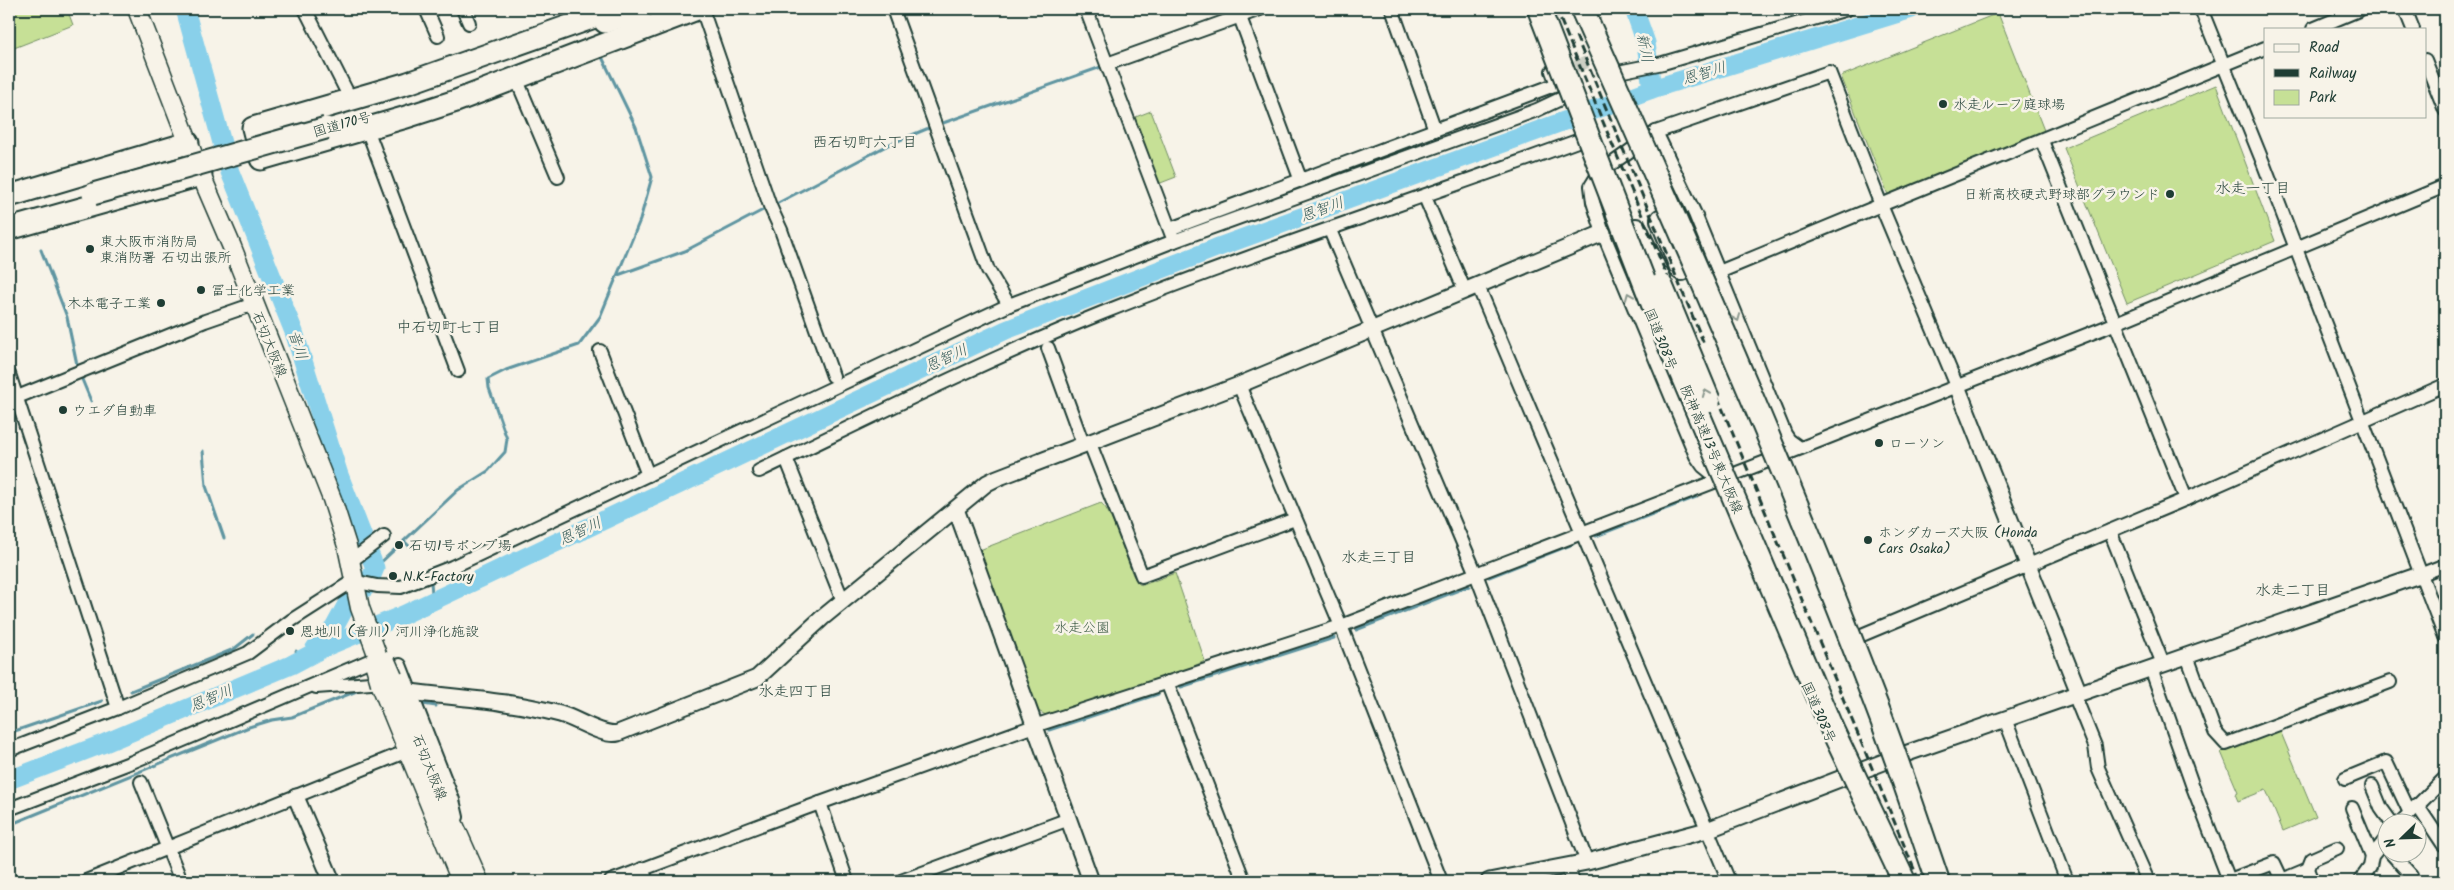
<svg xmlns="http://www.w3.org/2000/svg" width="2454" height="890" font-family="Kalam,'Klee One',sans-serif">
<rect width="100%" height="100%" fill="#f7f3e8"/>
<filter id="ink" filterUnits="userSpaceOnUse"><feTurbulence type="fractalNoise" baseFrequency=".02" numOctaves="2"/><feDisplacementMap in="SourceGraphic" scale="10" xChannelSelector="R" yChannelSelector="G"/><feConvolveMatrix kernelMatrix="1 2 1 2 8 2 1 2 1" color-interpolation-filters="sRGB"/></filter>
<g filter="url(#ink)">
<g fill="#c6e096" stroke="#728e65">
<path d="M 9,9 L 67,9 L 73,25 L 9,50 Z"/>
<path d="M 1998,13 L 2045,133 L 1888,195 L 1841,76 Z"/>
<path d="M 2216,85 L 2275,241 L 2127,303 L 2064,148 Z"/>
<path d="M 1151,111 L 1176,177 L 1158,184 L 1133,118 Z"/>
<path d="M 1101,503 C 1112,510 1127,561 1133,575 L 1139,584 L 1143,585 L 1175,573 L 1205,661 L 1185,670 L 1046,715 L 1036,710 L 977,551 Z"/>
<path d="M 2279,728 L 2316,817 L 2283,831 L 2266,790 L 2238,801 L 2235,794 L 2238,792 L 2221,752 Z"/>
</g>
<g fill="none" stroke-linecap="round" stroke-linejoin="round">
<g stroke="#5f95a1" stroke-width="3">
<path d="M 943,123 L 1101,67"/>
<path d="M 778,203 L 890,144 L 929,128"/>
<path d="M 41,250 L 67,317 L 77,365"/>
<path d="M 618,275 L 685,251 L 765,209"/>
<path d="M 81,377 L 91,401"/>
<path d="M 203,451 L 206,486 L 224,538"/>
<path d="M 1596,536 L 1696,497"/>
<path d="M 404,541 L 409,546"/>
<path d="M 367,566 L 371,558"/>
<path d="M 375,568 L 458,490 L 488,471 L 505,452 L 507,439 L 489,388 L 488,379 L 506,370 L 579,345 L 600,317 L 640,220 L 652,177 L 636,127 L 601,55"/>
<path d="M 1489,577 L 1573,544"/>
<path d="M 429,603 L 432,594 L 431,582"/>
<path d="M 1356,630 L 1469,586"/>
<path d="M 296,651 L 301,660"/>
<path d="M 1181,687 L 1334,638"/>
<path d="M 131,691 L 234,649 L 253,634"/>
<path d="M 423,704 L 436,706"/>
<path d="M 1049,730 L 1158,694"/>
<path d="M 9,733 L 102,701"/>
<path d="M 9,825 L 249,727 L 272,720 L 292,717 L 364,688"/>
</g>
<g stroke="#89d0ea" stroke-width="19">
<path d="M 185,9 L 230,172 L 294,332 L 339,475 L 375,568 L 368,585 L 347,604 L 334,628 L 315,648"/>
<path d="M 1634,9 L 1646,43 L 1652,89"/>
<path d="M 9,780 L 105,743 L 291,665 L 323,648 L 403,615 L 1006,330 L 1216,248 L 1652,89 L 1912,9"/>
</g>
<path stroke="#cccfc4" stroke-width="12" stroke-dasharray="12 6" stroke-linecap="butt" d="M 1559,73 L 1608,54"/>
<defs>
<g id="minor">
<path d="M 305,9 L 351,100"/>
<path d="M 426,9 L 438,36"/>
<path d="M 463,9 L 469,23"/>
<path d="M 702,9 L 770,206 L 781,230 L 833,376"/>
<path d="M 893,9 L 988,270 L 1009,305"/>
<path d="M 1237,9 L 1301,181"/>
<path d="M 1392,9 L 1435,130"/>
<path d="M 2201,9 L 2264,165 L 2445,637"/>
<path d="M 2405,9 L 2413,29"/>
<path d="M 2313,29 L 2361,9"/>
<path d="M 2425,60 L 2445,110"/>
<path d="M 1107,64 L 1260,9"/>
<path d="M 1613,73 L 1663,63 L 1847,9"/>
<path d="M 516,78 L 558,177"/>
<path d="M 367,129 L 458,371"/>
<path d="M 1656,132 L 1695,214 L 1785,434 L 1789,440 L 1800,448"/>
<path d="M 1425,197 L 1465,291"/>
<path d="M 1170,229 L 1557,84 L 1552,71"/>
<path d="M 1332,235 L 1476,574 L 1587,862"/>
<path d="M 1174,241 L 1537,110 L 1571,94"/>
<path d="M 1719,272 L 1881,205 L 1957,386"/>
<path d="M 1478,286 L 1729,881"/>
<path d="M 1048,348 L 1083,444"/>
<path d="M 600,351 L 648,475"/>
<path d="M 9,374 L 118,708"/>
<path d="M 1239,385 L 1341,626 L 1441,881"/>
<path d="M 10,400 L 205,321 L 254,304"/>
<path d="M 1089,441 L 1142,576 L 1295,519"/>
<path d="M 786,458 L 843,601"/>
<path d="M 759,471 C 872,417 985,360 1102,313 C 1262,249 1426,197 1588,137"/>
<path d="M 1719,479 L 1703,466 L 1696,456 L 1603,233 L 1593,202 L 1591,186 L 1599,173 L 1656,132 L 1829,72 L 1881,205 L 2265,48"/>
<path d="M 2186,499 L 2445,385"/>
<path d="M 2110,531 L 2163,664"/>
<path d="M 350,562 L 384,536"/>
<path d="M 2422,574 L 2445,565"/>
<path d="M 1857,637 L 2186,499 L 2042,141"/>
<path d="M 2187,656 L 2215,732 L 2226,744 L 2390,682"/>
<path d="M 2151,668 L 2193,787 L 2229,880"/>
<path d="M 382,672 L 400,665 L 453,800 L 457,817"/>
<path d="M 1167,682 L 1244,881"/>
<path d="M 316,687 L 371,683"/>
<path d="M 2074,694 L 2095,746 L 2098,768 L 2148,881"/>
<path d="M 2005,719 L 2067,881"/>
<path d="M 9,750 L 118,708 L 248,653 L 292,620 L 353,581 L 377,586 L 401,587 L 452,567 L 1009,305 L 1174,241 L 1086,9"/>
<path d="M 2345,779 L 2386,762 L 2410,813"/>
<path d="M 141,782 L 181,881"/>
<path d="M 2372,786 L 2381,808 L 2391,822"/>
<path d="M 820,803 L 847,881"/>
<path d="M 2417,805 L 2443,844"/>
<path d="M 2352,808 L 2372,856"/>
<path d="M 9,809 L 132,762 L 378,657"/>
<path d="M 2401,822 L 2445,778"/>
<path d="M 2390,852 L 2411,875"/>
<path d="M 1567,866 L 1573,881"/>
<path d="M 642,869 L 647,881"/>
<path d="M 2282,880 L 2308,869"/>
<path d="M 86,881 L 400,754"/>
<path d="M 611,881 L 806,808 L 1034,726 L 1341,626 L 1781,456 L 2104,328 L 2445,186"/>
<path d="M 901,881 L 1069,819"/>
<path d="M 2227,881 L 2274,863 L 2282,880 L 2279,881"/>
<path d="M 2313,881 L 2308,869 L 2312,859 L 2337,848"/>
<path d="M 2360,881 L 2370,867 L 2372,856 L 2386,839"/>
</g>
<g id="tertiary">
<path d="M 1957,386 L 2079,693"/>
<path d="M 956,509 L 1091,881"/>
<path d="M 410,692 C 460,698 512,701 560,714 C 576,718 603,737 618,733 L 757,678 L 822,618 L 987,483 L 997,478 L 1239,385 L 1603,233"/>
<path d="M 296,797 L 332,881"/>
<path d="M 1489,881 L 1587,862 L 1707,830 L 1902,755 L 2422,574"/>
</g>
<g id="secondary">
<path d="M 137,9 L 201,175 L 232,247 L 332,499 L 347,546 L 360,608 L 378,657 L 375,666"/>
<path d="M 393,677 L 441,795 L 479,881"/>
<path d="M 380,683 L 461,881"/>
</g>
<g id="trunk">
<path d="M 617,9 L 408,83 L 253,128 L 261,159 L 403,118 L 456,101 L 697,9"/>
<path d="M 605,22 L 642,9"/>
<path d="M 9,196 L 188,143"/>
<path d="M 9,229 L 201,175"/>
</g>
<g id="motorway">
<path d="M 1662,220 L 1682,269"/>
<path d="M 1636,230 L 1659,279"/>
</g>
</defs>
<use href="#minor" stroke="#1f3d34" stroke-width="16"/>
<use href="#tertiary" stroke="#1f3d34" stroke-width="19"/>
<use href="#secondary" stroke="#1f3d34" stroke-width="21"/>
<use href="#trunk" stroke="#1f3d34" stroke-width="25"/>
<use href="#motorway" stroke="#1f3d34" stroke-width="26"/>
<use href="#minor" stroke="#f7f3e8" stroke-width="12"/>
<use href="#tertiary" stroke="#f7f3e8" stroke-width="15"/>
<use href="#secondary" stroke="#f7f3e8" stroke-width="18"/>
<use href="#trunk" stroke="#f7f3e8" stroke-width="21"/>
<use href="#motorway" stroke="#f7f3e8" stroke-width="22"/>
<g stroke="#1f3d34" stroke-width="3" stroke-dasharray="8 4" stroke-linecap="butt">
<path d="M 1556,9 L 1919,881"/>
<path d="M 1576,36 L 1705,346"/>
</g>
<defs>
<g id="secondary-bridge">
<path d="M 386,661 L 393,677"/>
<path d="M 375,666 L 380,683"/>
</g>
<path id="trunk-bridge" d="M 93,194 L 326,128"/>
<g id="motorway-bridge">
<path d="M 1539,9 L 1664,333 L 1832,729 L 1904,881"/>
<path d="M 1582,9 C 1685,240 1787,471 1877,707 C 1899,764 1918,823 1938,881"/>
<path d="M 1661,285 L 1709,401"/>
</g>
</defs>
<use href="#secondary-bridge" stroke="#1f3d34" stroke-width="21" stroke-linecap="butt"/>
<use href="#trunk-bridge" stroke="#1f3d34" stroke-width="25" stroke-linecap="butt"/>
<use href="#motorway-bridge" stroke="#1f3d34" stroke-width="26" stroke-linecap="butt"/>
<use href="#secondary-bridge" stroke="#f7f3e8" stroke-width="18"/>
<use href="#trunk-bridge" stroke="#f7f3e8" stroke-width="21"/>
<use href="#motorway-bridge" stroke="#f7f3e8" stroke-width="22"/>
</g>
<defs><path id="oneway-chevron" d="M-2-3.5L2.5 0L-2 3.5" fill="none" stroke-width="1.6" stroke-linecap="round" stroke-linejoin="round" transform="scale(1.25)"/></defs>
<g stroke="#8b988e">
<use href="#oneway-chevron" transform="translate(1629 296) rotate(-112)"/>
<use href="#oneway-chevron" transform="translate(1737 318) rotate(68)"/>
<use href="#oneway-chevron" transform="translate(1706 393) rotate(-112)"/>
</g>
</g>
<g fill="#1f3d34" stroke="#f7f3e8" stroke-width="2">
<circle cx="1943" cy="104" r="5"/>
<circle cx="2170" cy="194" r="5"/>
<circle cx="90" cy="249" r="5"/>
<circle cx="201" cy="290" r="5"/>
<circle cx="161" cy="303" r="5"/>
<circle cx="63" cy="410" r="5"/>
<circle cx="1879" cy="443" r="5"/>
<circle cx="1868" cy="540" r="5"/>
<circle cx="399" cy="545" r="5"/>
<circle cx="393" cy="576" r="5"/>
<circle cx="290" cy="631" r="5"/>
</g>
<g text-anchor="middle" stroke-width="5" stroke-linejoin="round" paint-order="stroke">
<g font-size="14" fill="#1f3d34" stroke="#f7f3e8" text-anchor="start">
<text x="1953" y="109">水走ルーフ庭球場</text>
<text x="2160" y="199" text-anchor="end">日新高校硬式野球部グラウンド</text>
<text x="100" y="246">東大阪市消防局<tspan x="100" dy="16">東消防署 石切出張所</tspan></text>
<text x="211" y="295">冨士化学工業</text>
<text x="151" y="308" text-anchor="end">木本電子工業</text>
<text x="73" y="415">ウエダ自動車</text>
<text x="1889" y="448">ローソン</text>
<text x="1878" y="537">ホンダカーズ大阪 (Honda<tspan x="1878" dy="16">Cars Osaka)</tspan></text>
<text x="409" y="550">石切1号ポンプ場</text>
<text x="403" y="581">N.K-Factory</text>
<text x="300" y="636">恩地川 (音川) 河川浄化施設</text>
</g>
<g font-size="14" fill="#1f3d34" stroke="#f7f3e8">
<text transform="translate(342 124) rotate(-16)" y="5">国道170号</text>
<text transform="translate(1661 339) rotate(68)" y="5">国道308号</text>
<text transform="translate(270 344) rotate(68)" y="5">石切大阪線</text>
<text transform="translate(1712 449) rotate(67)" y="5">阪神高速13号東大阪線</text>
<text transform="translate(1819 712) rotate(66)" y="5">国道308号</text>
<text transform="translate(430 767) rotate(68)" y="5">石切大阪線</text>
</g>
<g font-size="14" fill="#405e48" stroke="#f7f3e8">
<text x="1082" y="632">水走公園</text>
</g>
<g font-size="15" font-style="italic" fill="#345a58" stroke="#f7f3e8">
<text transform="translate(1645 48) rotate(78)" y="5">新川</text>
<text transform="translate(1704 73) rotate(-17)" y="5">恩智川</text>
<text transform="translate(1322 209) rotate(-20)" y="5">恩智川</text>
<text transform="translate(298 345) rotate(72)" y="5">音川</text>
<text transform="translate(946 358) rotate(-25)" y="5">恩智川</text>
<text transform="translate(580 531) rotate(-25)" y="5">恩智川</text>
<text transform="translate(211 698) rotate(-23)" y="5">恩智川</text>
</g>
<g font-size="15" fill="#1f3d34" stroke="#f7f3e8">
<text x="865" y="147">西石切町六丁目</text>
<text x="2253" y="193">水走一丁目</text>
<text x="449" y="332">中石切町七丁目</text>
<text x="1379" y="562">水走三丁目</text>
<text x="2293" y="595">水走二丁目</text>
<text x="796" y="696">水走四丁目</text>
</g>
</g>
<rect width="2454" height="890" fill="none" stroke="#f7f3e8" stroke-width="30"/>
<rect x="15" y="15" width="2424" height="860" fill="none" stroke="#1f3d34" stroke-width="2" filter="url(#ink)"/>
<rect x="2264" y="28" width="162" height="90" fill="#f7f3e8" stroke="#a1aaa0"/>
<rect x="2274" y="44" width="25" height="8" fill="#f7f3e8" stroke="#a1aaa0"/>
<text x="2309" y="52" font-size="15" fill="#1f3d34">Road</text>
<rect x="2274" y="69" width="25" height="8" fill="#1f3d34" stroke="#a1aaa0"/>
<text x="2309" y="78" font-size="15" fill="#1f3d34">Railway</text>
<rect x="2274" y="90" width="25" height="15" fill="#c6e096" stroke="#a1aaa0"/>
<text x="2309" y="102" font-size="15" fill="#1f3d34">Park</text>
<g transform="translate(2402 838) rotate(247)"><circle r="24" fill="#f7f3e8" stroke="#a1aaa0"/>
<path d="M0-4L9 19L0 12L-9 19Z" fill="#1f3d34"/>
<text y="-8" font-size="14" font-weight="bold" text-anchor="middle" fill="#1f3d34">N</text>
</g>
</svg>
